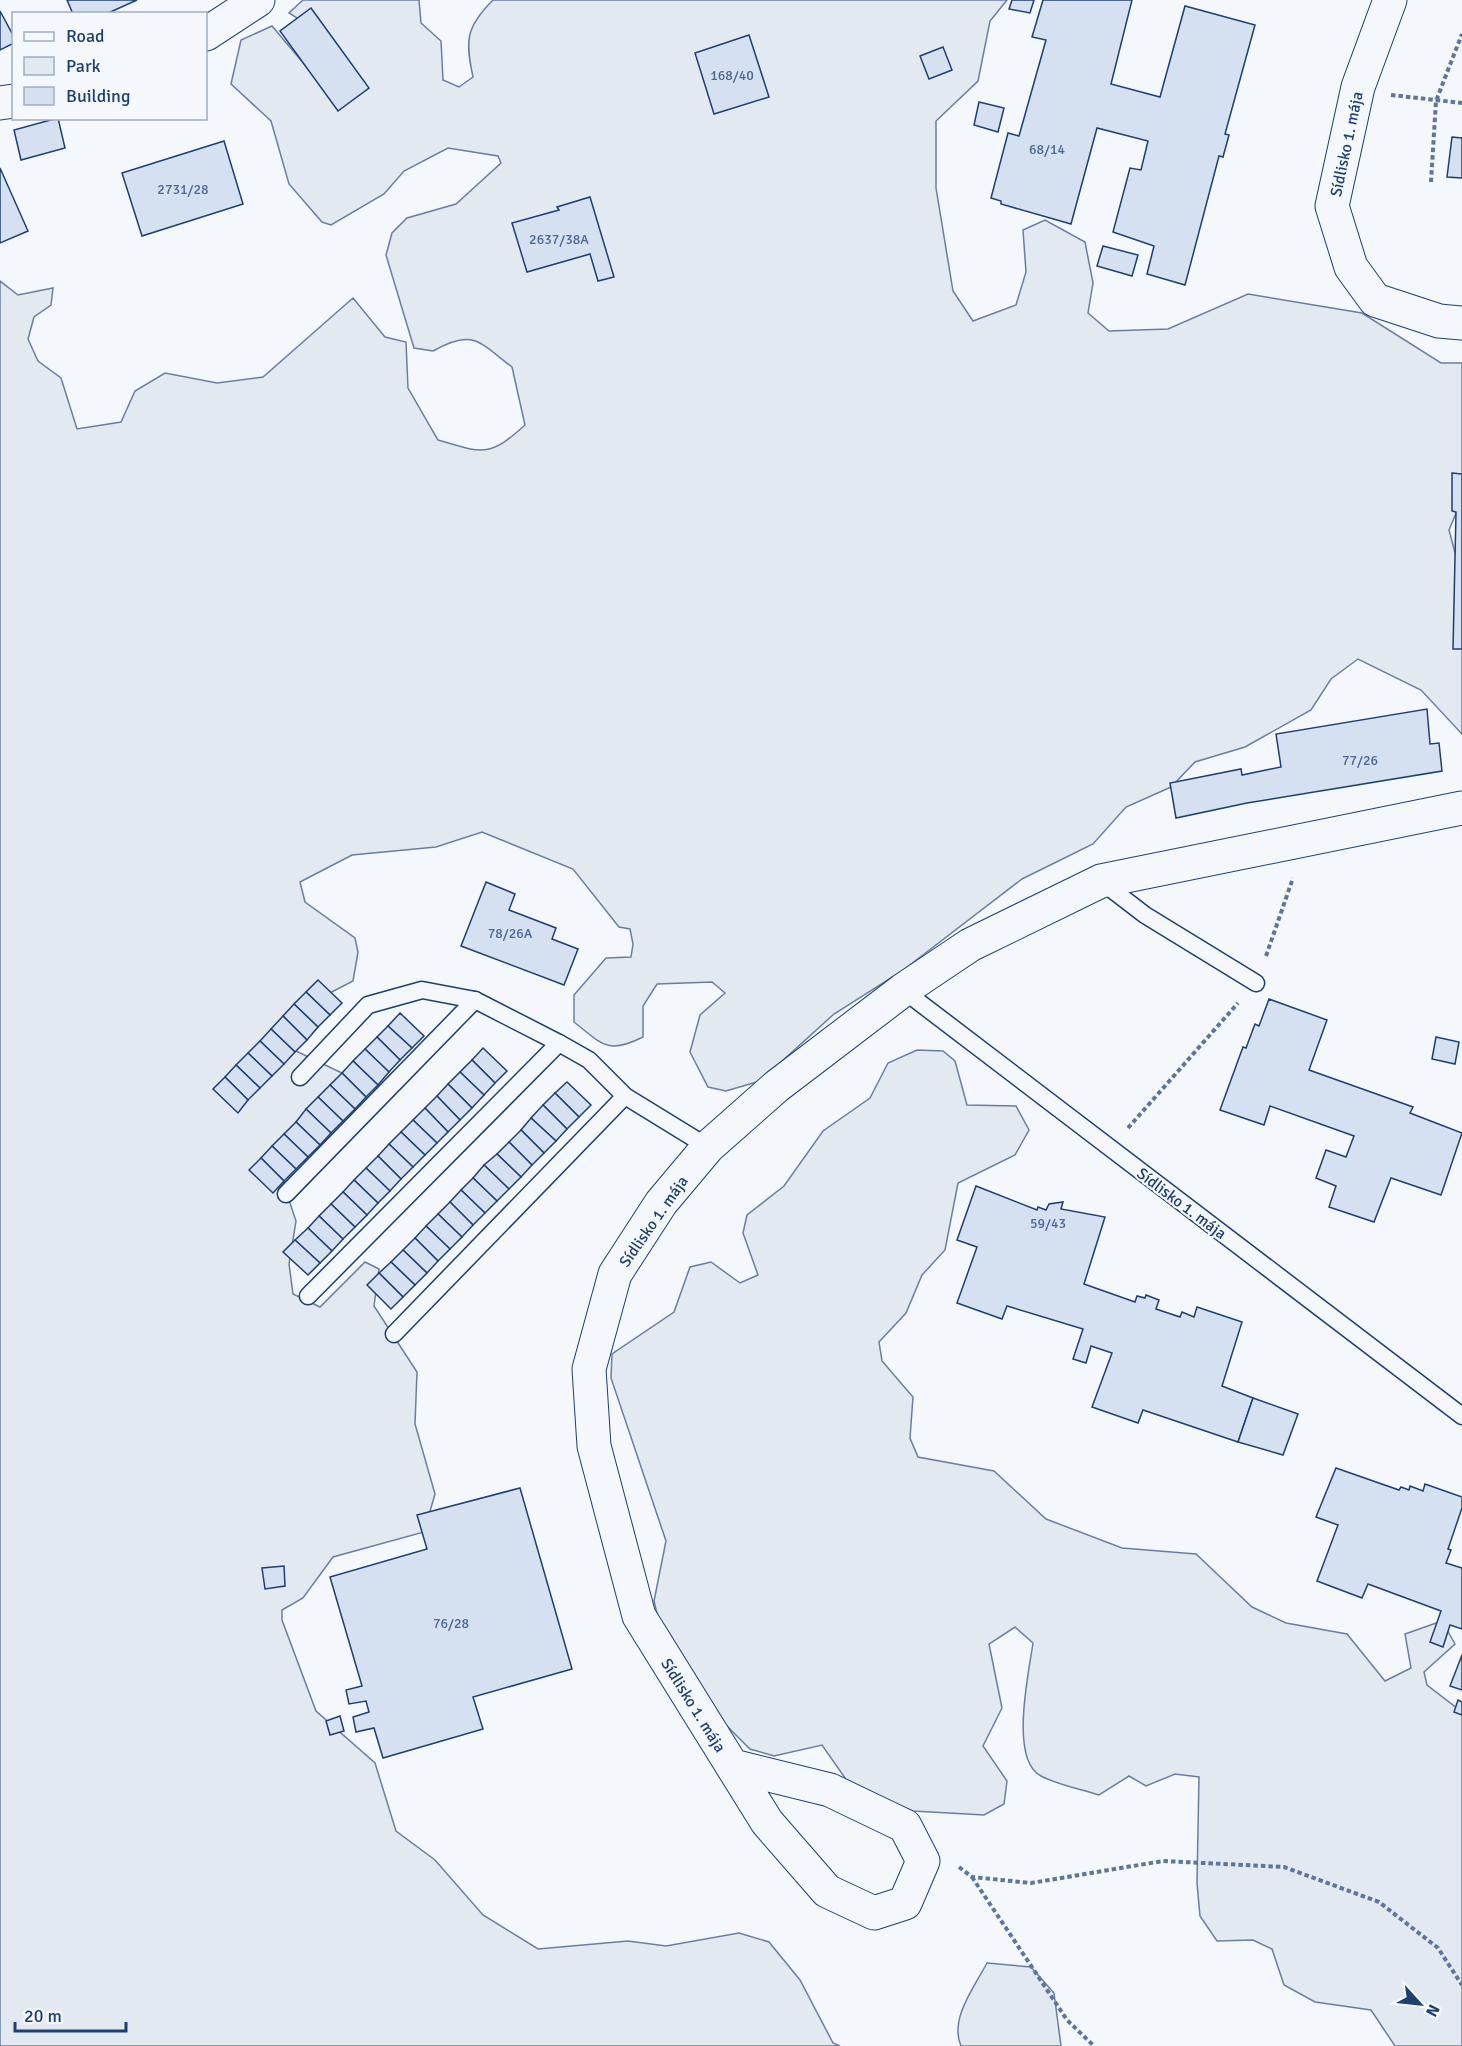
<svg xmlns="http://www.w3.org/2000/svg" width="1462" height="2046" font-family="Signika,sans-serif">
<rect width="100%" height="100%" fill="#f4f7fb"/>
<g fill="#e3e9f0" stroke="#687fa3" stroke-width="1.5">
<path d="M 303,0 L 419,0 L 421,23 L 441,41 L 443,80 L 459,87 L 473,77 C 465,40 466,27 493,0 L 1007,0 L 990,21 L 978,81 L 936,121 L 936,188 L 953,291 L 973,321 L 1016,305 L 1026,272 L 1023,230 L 1045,220 L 1085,242 L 1093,283 L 1088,313 L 1109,331 L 1168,329 L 1248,294 L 1362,313 L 1441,363 L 1462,363 L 1462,499 L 1449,530 L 1462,579 L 1462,734 L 1421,690 L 1358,659 L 1331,679 L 1311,710 L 1245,747 L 1195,762 L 1171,787 L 1126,807 L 1093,844 L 1022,879 L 902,971 L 834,1014 L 760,1081 L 726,1091 L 708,1087 L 690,1052 L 700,1015 L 725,993 L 712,982 L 657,984 L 643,1006 L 643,1037 C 607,1055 602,1044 574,1022 L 574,995 L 606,958 L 631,957 L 633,944 L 630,929 L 619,927 L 573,869 L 482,832 L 436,847 L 352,855 L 300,882 L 305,902 L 355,938 L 358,952 L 353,981 L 297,1010 L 296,1051 L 344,1074 L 275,1158 L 296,1221 L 289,1264 L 293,1294 L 320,1307 L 365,1262 L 379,1269 L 374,1306 L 417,1372 L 415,1424 L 435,1494 L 424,1532 L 333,1557 L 303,1598 L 282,1610 L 282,1620 L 316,1711 L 375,1763 L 396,1831 L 435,1860 L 483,1915 L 538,1949 L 628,1941 L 666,1946 L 739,1933 L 769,1942 L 800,1980 L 833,2043 L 840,2046 L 0,2046 L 0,281 L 18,295 L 53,288 L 51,305 L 34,317 L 28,339 L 38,361 L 61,378 L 77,429 L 121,422 L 135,391 L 165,373 L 217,383 L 263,377 L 353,298 L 385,337 L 406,342 L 408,388 L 438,440 C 482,453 489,458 525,425 L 512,367 C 479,342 473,328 433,351 L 414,348 L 386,255 L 392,233 L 407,218 L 456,204 L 501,163 L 498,156 L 448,148 L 404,171 L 384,194 L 331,225 L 322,222 L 289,184 L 271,121 L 231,84 L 241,40 L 272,26 L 315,77 L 335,42 L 289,13 Z"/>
<path d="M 917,1050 L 943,1051 L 955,1061 L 967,1105 L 1016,1106 L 1029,1130 L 1015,1155 L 958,1183 L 945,1250 L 922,1275 L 906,1313 L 879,1342 L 882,1361 L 913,1397 L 910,1438 L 918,1457 L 994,1471 L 1046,1519 L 1122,1548 L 1196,1554 L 1252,1607 L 1286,1623 L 1347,1634 L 1385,1681 L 1411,1668 L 1405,1634 L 1442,1621 L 1455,1644 L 1424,1672 L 1427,1685 L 1462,1712 L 1462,2046 L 1395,2046 L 1371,2010 L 1315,2002 L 1284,1985 L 1272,1949 L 1253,1940 L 1217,1941 L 1200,1916 L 1197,1883 L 1199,1777 L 1175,1774 L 1146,1786 L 1129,1776 L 1099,1795 C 1080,1789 1058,1785 1041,1776 C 1009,1760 1029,1672 1033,1643 L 1015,1627 L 989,1644 L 1002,1708 L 983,1746 L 1007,1781 L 1004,1804 L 984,1815 L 913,1811 L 850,1785 L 822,1745 L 774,1756 L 750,1749 L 680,1679 L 661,1631 L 654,1601 L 666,1541 L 611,1378 L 612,1354 L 674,1312 L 690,1267 L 711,1262 L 740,1283 L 758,1275 L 743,1233 L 747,1215 L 784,1186 L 823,1131 L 870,1098 L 888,1063 Z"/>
<path d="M 987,1963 L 1031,1967 L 1054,1993 L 1061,2046 L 961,2046 C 949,2019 975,1986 987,1963 Z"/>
</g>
<g fill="#d5e0f0" stroke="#1d3f73" stroke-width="1.5">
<path d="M 67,0 L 137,0 L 106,14 L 73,14 Z"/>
<path d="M 1012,0 L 1034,0 L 1030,13 L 1009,9 Z"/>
<path d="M 1043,0 L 1132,0 L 1111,84 L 1160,97 L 1185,6 L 1255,25 L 1225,134 L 1229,135 L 1223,157 L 1219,156 L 1185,285 L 1147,274 L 1154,246 L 1113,232 L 1130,168 L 1141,170 L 1148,141 L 1097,128 L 1071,224 L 1001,204 L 1001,201 L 991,198 L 1008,133 L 1019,136 L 1046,40 L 1032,37 Z"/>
<path d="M 311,8 L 369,88 L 338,111 L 280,31 Z"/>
<path d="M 0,11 L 14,37 L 14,43 L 0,50 Z"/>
<path d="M 749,35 L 769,97 L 714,114 L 695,53 Z"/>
<path d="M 943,47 L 952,70 L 929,79 L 920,56 Z"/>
<path d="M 979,102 L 1004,108 L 998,132 L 974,125 Z"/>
<path d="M 58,118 L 65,148 L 21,160 L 14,130 Z"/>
<path d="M 1452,137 L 1462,138 L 1462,178 L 1447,177 Z"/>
<path d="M 224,141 L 243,204 L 142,236 L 122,173 Z"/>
<path d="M 0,168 L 28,231 L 0,243 Z"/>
<path d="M 590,197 L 614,277 L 598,281 L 590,254 L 527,272 L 512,223 L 559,210 L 557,207 Z"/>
<path d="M 1103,246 L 1138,255 L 1132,276 L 1097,266 Z"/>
<path d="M 1452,473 L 1462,474 L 1462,649 L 1453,649 L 1456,512 L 1452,511 Z"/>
<path d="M 1427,709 L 1430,744 L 1439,743 L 1442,771 L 1247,803 L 1176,818 L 1170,783 L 1241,769 L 1242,775 L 1281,767 L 1276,734 Z"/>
<path d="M 486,882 L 515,894 L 509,910 L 556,928 L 552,939 L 578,949 L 564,985 L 461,946 Z"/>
<path d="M 318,980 L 342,1003 L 330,1015 L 306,992 Z"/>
<path d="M 306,992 L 330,1015 L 318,1027 L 294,1004 Z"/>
<path d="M 1269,999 L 1327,1020 L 1309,1070 L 1413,1107 L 1410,1113 L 1462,1133 L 1441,1195 L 1391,1178 L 1374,1222 L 1329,1207 L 1336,1186 L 1316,1178 L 1326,1150 L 1346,1157 L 1354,1136 L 1270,1106 L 1264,1125 L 1220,1110 L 1243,1047 L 1246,1048 L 1255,1024 L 1259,1026 Z"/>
<path d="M 294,1004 L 318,1027 L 307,1040 L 283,1016 Z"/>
<path d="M 400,1013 L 424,1036 L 412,1048 L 388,1026 Z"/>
<path d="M 283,1016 L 307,1040 L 295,1052 L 271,1029 Z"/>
<path d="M 388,1026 L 412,1048 L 400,1060 L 377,1037 Z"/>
<path d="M 271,1029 L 295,1052 L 284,1064 L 260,1041 Z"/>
<path d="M 377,1037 L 400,1060 L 389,1072 L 365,1049 Z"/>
<path d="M 1436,1037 L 1459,1042 L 1455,1064 L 1432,1059 Z"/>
<path d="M 260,1041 L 284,1064 L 272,1076 L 248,1053 Z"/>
<path d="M 483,1048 L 507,1071 L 495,1083 L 472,1060 Z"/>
<path d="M 365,1049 L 389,1072 L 378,1085 L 353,1061 Z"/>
<path d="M 248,1053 L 272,1076 L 260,1088 L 236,1065 Z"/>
<path d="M 472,1060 L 495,1083 L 484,1095 L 460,1072 Z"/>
<path d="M 353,1061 L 378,1085 L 366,1097 L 342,1073 Z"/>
<path d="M 236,1065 L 260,1088 L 248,1100 L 225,1077 Z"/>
<path d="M 460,1072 L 484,1095 L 472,1108 L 448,1084 Z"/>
<path d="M 342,1073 L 366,1097 L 355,1109 L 330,1085 Z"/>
<path d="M 225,1077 L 248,1100 L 238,1113 L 213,1089 Z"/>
<path d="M 567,1082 L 591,1105 L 579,1117 L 555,1093 Z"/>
<path d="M 448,1084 L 472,1108 L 460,1120 L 437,1096 Z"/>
<path d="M 330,1085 L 355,1109 L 343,1121 L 318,1097 Z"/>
<path d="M 555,1093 L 579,1117 L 567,1129 L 543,1105 Z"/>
<path d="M 437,1096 L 460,1120 L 448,1132 L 425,1108 Z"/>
<path d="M 318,1097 L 343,1121 L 331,1133 L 306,1109 Z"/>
<path d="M 543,1105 L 567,1129 L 556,1141 L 531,1118 Z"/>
<path d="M 425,1108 L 448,1132 L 437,1143 L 413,1120 Z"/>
<path d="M 306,1109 L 331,1133 L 320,1145 L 296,1122 Z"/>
<path d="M 531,1118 L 556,1141 L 544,1153 L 521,1130 Z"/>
<path d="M 413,1120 L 437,1143 L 425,1155 L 401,1132 Z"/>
<path d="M 296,1122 L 320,1145 L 308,1157 L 284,1134 Z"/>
<path d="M 521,1130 L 544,1153 L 532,1165 L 509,1142 Z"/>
<path d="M 401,1132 L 425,1155 L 413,1167 L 389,1144 Z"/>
<path d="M 284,1134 L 308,1157 L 296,1169 L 272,1146 Z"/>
<path d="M 509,1142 L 532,1165 L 521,1177 L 497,1154 Z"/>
<path d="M 389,1144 L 413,1167 L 401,1179 L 378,1156 Z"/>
<path d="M 272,1146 L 296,1169 L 284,1181 L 261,1158 Z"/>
<path d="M 497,1154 L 521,1177 L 509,1189 L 484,1165 Z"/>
<path d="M 378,1156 L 401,1179 L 390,1191 L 366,1168 Z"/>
<path d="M 261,1158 L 284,1181 L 273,1193 L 249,1170 Z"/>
<path d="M 484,1165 L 509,1189 L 497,1201 L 473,1178 Z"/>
<path d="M 366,1168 L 390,1191 L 378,1203 L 354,1180 Z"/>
<path d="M 473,1178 L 497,1201 L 485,1213 L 461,1190 Z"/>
<path d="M 354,1180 L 378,1203 L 367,1215 L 343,1192 Z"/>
<path d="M 976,1186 L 1037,1210 L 1038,1207 L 1046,1210 L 1049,1204 L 1063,1202 L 1061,1209 L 1105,1217 L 1084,1284 L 1135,1302 L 1137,1296 L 1145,1298 L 1146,1295 L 1159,1300 L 1156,1309 L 1180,1317 L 1182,1312 L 1194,1317 L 1197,1307 L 1242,1322 L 1222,1386 L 1253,1398 L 1238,1442 L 1143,1410 L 1138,1423 L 1092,1407 L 1112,1353 L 1091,1346 L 1086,1363 L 1073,1359 L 1083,1329 L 1007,1306 L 1002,1319 L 957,1303 L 977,1247 L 957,1240 Z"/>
<path d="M 461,1190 L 485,1213 L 473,1225 L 450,1202 Z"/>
<path d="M 343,1192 L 367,1215 L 355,1227 L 331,1204 Z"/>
<path d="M 450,1202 L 473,1225 L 462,1237 L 438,1214 Z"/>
<path d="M 331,1204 L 355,1227 L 343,1239 L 319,1216 Z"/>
<path d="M 438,1214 L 462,1237 L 450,1249 L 426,1226 Z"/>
<path d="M 319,1216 L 343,1239 L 332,1251 L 308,1228 Z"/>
<path d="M 426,1226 L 450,1249 L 438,1261 L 415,1238 Z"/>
<path d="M 308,1228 L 332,1251 L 320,1263 L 295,1240 Z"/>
<path d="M 415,1238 L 438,1261 L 427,1273 L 403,1250 Z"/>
<path d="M 295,1240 L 320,1263 L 308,1275 L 283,1252 Z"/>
<path d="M 403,1250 L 427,1273 L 415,1285 L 391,1262 Z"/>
<path d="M 391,1262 L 415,1285 L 403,1297 L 379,1273 Z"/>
<path d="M 379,1273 L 403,1297 L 391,1309 L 367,1285 Z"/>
<path d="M 1253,1398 L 1298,1414 L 1283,1455 L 1238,1442 Z"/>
<path d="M 1336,1468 L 1399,1490 L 1401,1487 L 1409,1490 L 1410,1486 L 1423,1491 L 1425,1484 L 1462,1497 L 1462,1508 L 1448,1549 L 1451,1550 L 1446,1563 L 1462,1568 L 1462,1629 L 1450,1625 L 1443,1647 L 1430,1642 L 1441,1611 L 1368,1584 L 1362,1598 L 1317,1581 L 1338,1525 L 1316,1517 Z"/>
<path d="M 520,1488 L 572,1669 L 473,1697 L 483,1729 L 383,1758 L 374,1728 L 356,1732 L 353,1717 L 369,1712 L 366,1701 L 349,1704 L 346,1690 L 362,1686 L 330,1577 L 427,1549 L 417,1515 Z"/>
<path d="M 284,1566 L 285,1586 L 265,1589 L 262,1568 Z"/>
<path d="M 1462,1655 L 1462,1690 L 1450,1686 Z"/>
<path d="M 1458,1700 L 1462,1702 L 1462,1715 L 1454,1712 Z"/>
<path d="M 340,1716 L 344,1731 L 330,1735 L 326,1721 Z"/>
</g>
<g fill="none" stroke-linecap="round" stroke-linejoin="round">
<defs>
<g id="lane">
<path d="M 1102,882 L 1145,915 L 1256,983"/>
<path d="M 903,990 L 1462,1416"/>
<path d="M 300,1077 L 368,1005 L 422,990 L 475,1000 L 559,1043 L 589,1060 L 625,1096 L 708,1147"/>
<path d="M 286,1194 L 475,1000"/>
<path d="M 308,1296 L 559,1043"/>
<path d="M 394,1334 L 625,1096"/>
</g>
<g id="street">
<path d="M 1390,0 L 1358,87 L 1332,206 L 1351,267 L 1375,300 L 1439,321 L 1462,323"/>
<path d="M 206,34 L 258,0"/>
<path d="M 0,103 L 14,101"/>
<path d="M 733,1766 L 830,1790 L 905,1826 L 923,1861 L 905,1903 L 874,1913 L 827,1891 L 767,1822 L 639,1616 L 594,1446 L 589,1369 L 615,1274 L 661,1203 L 708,1147 L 777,1086 L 903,990 L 970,945 L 1101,881 L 1462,808"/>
</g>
</defs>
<use href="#lane" stroke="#1d3f73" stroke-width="19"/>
<use href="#street" stroke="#1d3f73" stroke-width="35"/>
<g stroke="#5e769c" stroke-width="4" stroke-dasharray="4.5 3" stroke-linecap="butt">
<path d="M 1391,95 L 1462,103"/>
<path d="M 1431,182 L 1436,101 L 1462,34"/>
<path d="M 1266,956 L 1293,878"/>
<path d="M 1128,1128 L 1238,1003"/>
<path d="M 959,1867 L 972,1877 L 1031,1883 L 1163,1861 L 1284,1867 L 1379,1902 L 1438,1948 L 1462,1985"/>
<path d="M 972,1877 L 1067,2020 L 1094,2046"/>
</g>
<use href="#lane" stroke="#f4f7fb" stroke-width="16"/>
<use href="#street" stroke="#f4f7fb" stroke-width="33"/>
</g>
<g text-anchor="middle" stroke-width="4.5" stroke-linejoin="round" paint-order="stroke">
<g font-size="14" fill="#4b6792">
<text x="732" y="80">168/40</text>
<text x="1047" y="154">68/14</text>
<text x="183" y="194">2731/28</text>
<text x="559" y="244">2637/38A</text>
<text x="1360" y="765">77/26</text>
<text x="510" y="938">78/26A</text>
<text x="1048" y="1228">59/43</text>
<text x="451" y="1628">76/28</text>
</g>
<g font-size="16" fill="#1d3f73" stroke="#f4f7fb">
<text transform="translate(1346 144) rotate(-78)" y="6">Sídlisko 1. mája</text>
<text transform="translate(1182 1203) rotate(37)" y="6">Sídlisko 1. mája</text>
<text transform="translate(653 1221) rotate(-55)" y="6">Sídlisko 1. mája</text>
<text transform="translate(694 1705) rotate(58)" y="6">Sídlisko 1. mája</text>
</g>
</g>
<rect x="12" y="12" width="195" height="108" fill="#f4f7fb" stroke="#9eadc5" stroke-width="1.5"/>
<rect x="24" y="32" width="30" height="9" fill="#f4f7fb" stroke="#9eadc5" stroke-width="1.5"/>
<text x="66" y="42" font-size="18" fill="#1d3f73">Road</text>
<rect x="24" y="57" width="30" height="18" fill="#e3e9f0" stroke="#9eadc5" stroke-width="1.5"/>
<text x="66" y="72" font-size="18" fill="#1d3f73">Park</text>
<rect x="24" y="87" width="30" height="18" fill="#d5e0f0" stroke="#9eadc5" stroke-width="1.5"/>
<text x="66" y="102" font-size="18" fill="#1d3f73">Building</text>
<g transform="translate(1420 2004) rotate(117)" stroke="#f4f7fb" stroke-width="4.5" paint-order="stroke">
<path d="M0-4.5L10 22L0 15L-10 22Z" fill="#1d3f73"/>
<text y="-9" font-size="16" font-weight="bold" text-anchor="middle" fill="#1d3f73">N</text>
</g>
<path d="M15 2022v9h111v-9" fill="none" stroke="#1d3f73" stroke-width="3"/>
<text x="24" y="2022" font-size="18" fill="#1d3f73" stroke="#f4f7fb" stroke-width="4.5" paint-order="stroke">20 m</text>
</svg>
